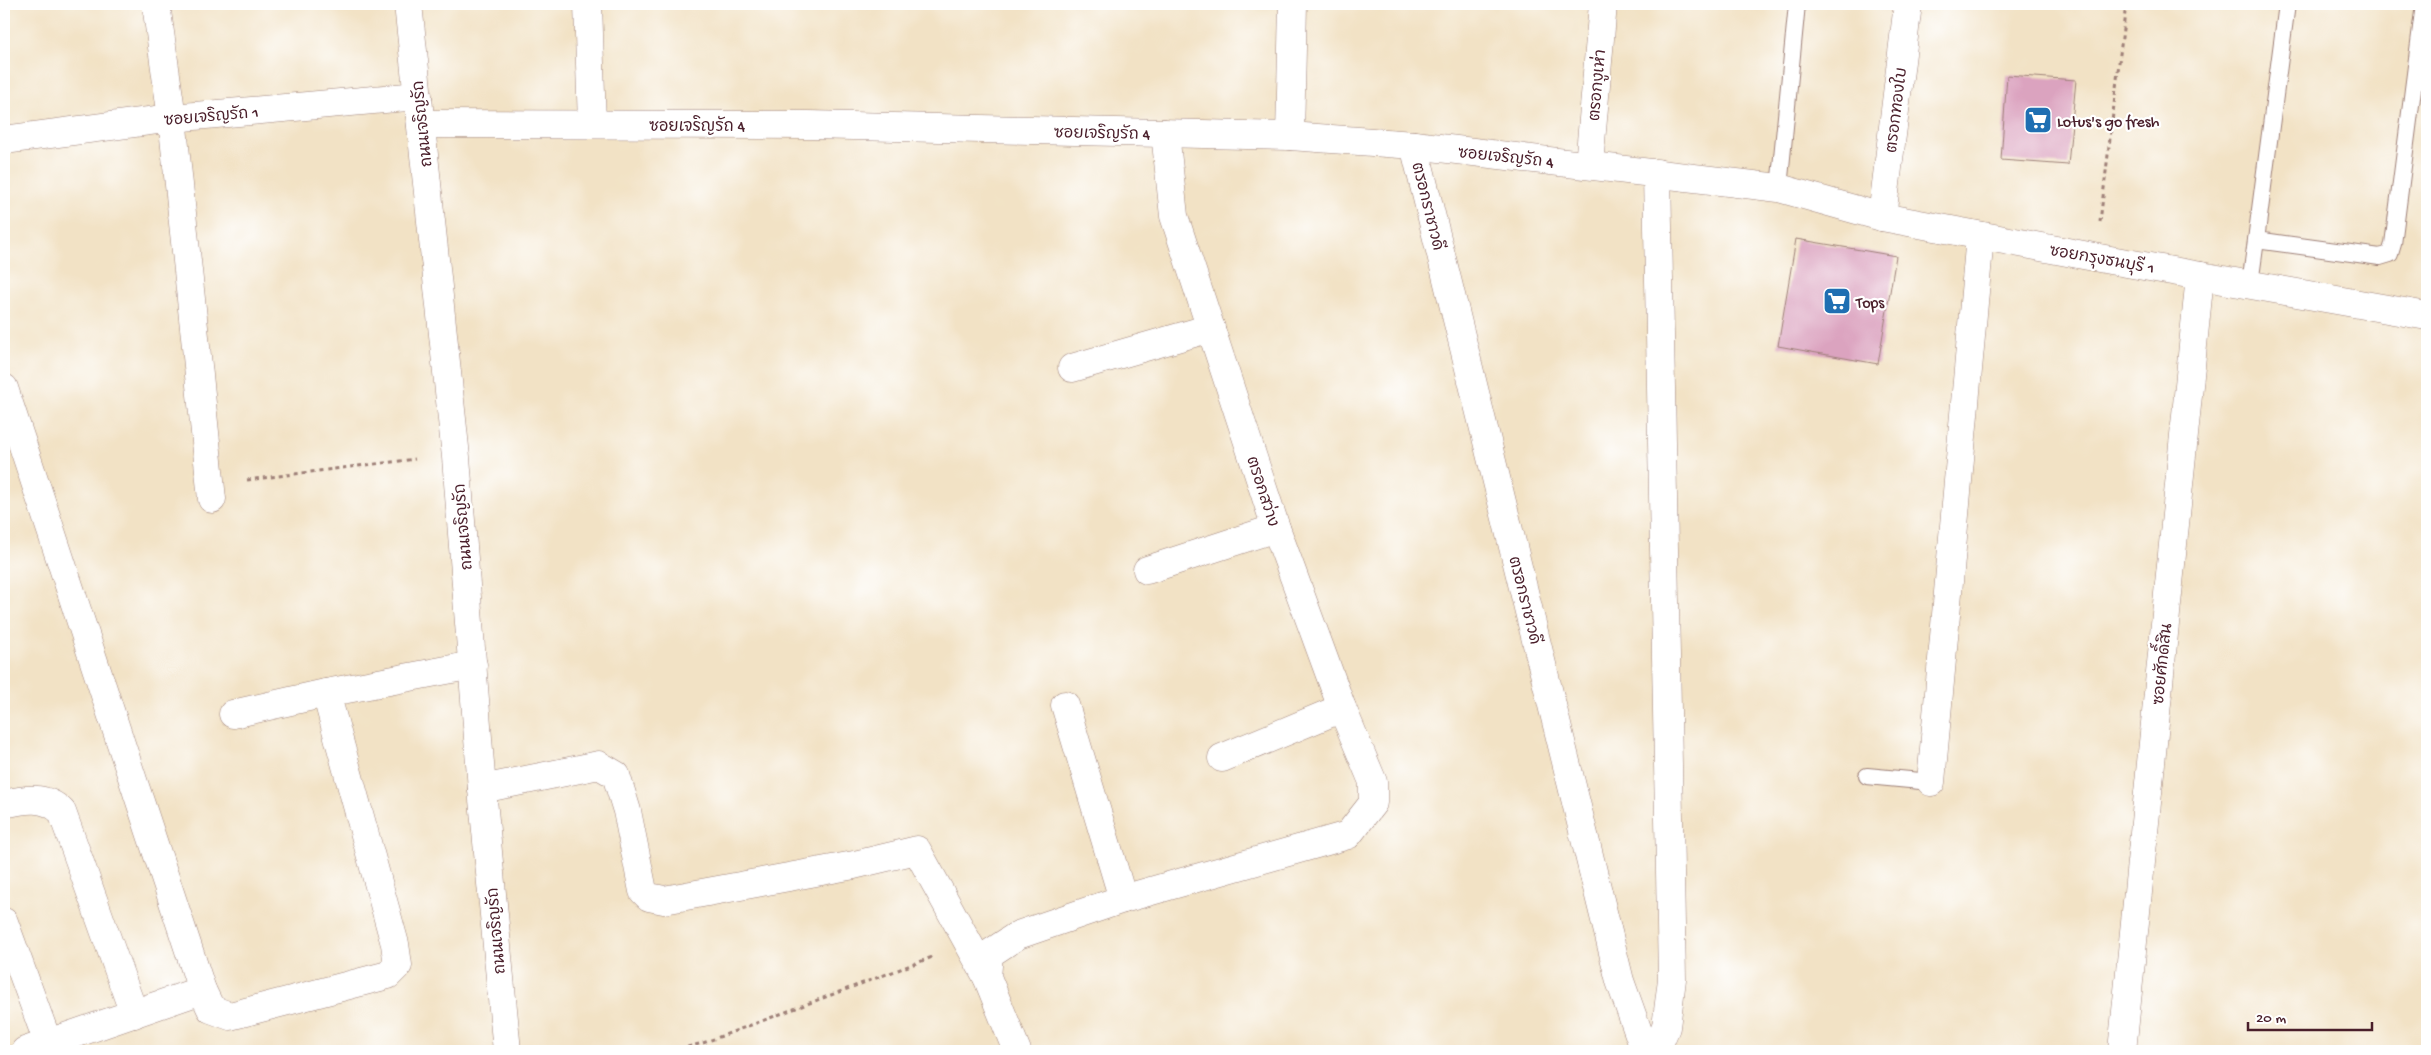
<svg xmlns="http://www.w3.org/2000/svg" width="2431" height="1055" font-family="'Gochi Hand','Playpen Sans Thai',sans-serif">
<rect width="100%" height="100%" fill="#fff"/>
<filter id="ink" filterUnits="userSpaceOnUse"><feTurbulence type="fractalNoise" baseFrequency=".02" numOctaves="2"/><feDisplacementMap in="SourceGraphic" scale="10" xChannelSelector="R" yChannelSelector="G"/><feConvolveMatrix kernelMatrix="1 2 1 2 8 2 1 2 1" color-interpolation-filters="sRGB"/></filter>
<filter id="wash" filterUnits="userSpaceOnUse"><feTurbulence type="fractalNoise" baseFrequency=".0096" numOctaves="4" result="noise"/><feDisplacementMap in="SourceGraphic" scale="20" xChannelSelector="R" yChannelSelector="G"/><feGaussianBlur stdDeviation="1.12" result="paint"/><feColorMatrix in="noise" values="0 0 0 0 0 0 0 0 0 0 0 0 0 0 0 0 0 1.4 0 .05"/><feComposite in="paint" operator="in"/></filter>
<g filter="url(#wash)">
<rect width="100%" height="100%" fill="#f2e2c5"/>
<g id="blocks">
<g fill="#dba3bf">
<path d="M 2007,75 L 2076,80 L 2068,165 L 2001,160 Z"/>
<path d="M 1796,239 L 1896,256 L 1878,364 L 1778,346 Z"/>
</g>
</g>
</g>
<g filter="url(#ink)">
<use href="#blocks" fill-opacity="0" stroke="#9e8078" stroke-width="1"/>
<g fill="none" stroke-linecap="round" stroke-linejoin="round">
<defs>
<g id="service">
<path d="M 2287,4 L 2256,240 L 2380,257 L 2390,254 L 2393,244 L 2424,4"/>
<path d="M 1779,188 L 1797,4"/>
<path d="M 2250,284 L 2256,240"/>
<path d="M 1867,776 L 1931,782"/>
</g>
<g id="minor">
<path d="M 156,4 L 172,118 L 212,499"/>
<path d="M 588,4 L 592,124"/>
<path d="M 421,124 L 809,125 L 1290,136 L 1414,145 L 1779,188 L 1882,217 L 2110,260 L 2427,316"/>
<path d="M 1290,136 L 1293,4"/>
<path d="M 4,140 L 172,118 L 418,96"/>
<path d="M 1414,145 L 1620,981 L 1645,1051"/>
<path d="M 1589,165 L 1603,4"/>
<path d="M 1882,217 L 1908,4"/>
<path d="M 1072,368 L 1211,328"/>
<path d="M 4,388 L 202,990 L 211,1009 L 230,1016 L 388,975 L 398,965 L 395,944 L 326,693"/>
<path d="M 1147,570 L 1276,528"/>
<path d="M 1065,705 L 1123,899"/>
<path d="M 233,714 L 326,693 L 473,665"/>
<path d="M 1222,758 L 1342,708"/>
<path d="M 1931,782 L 1980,236"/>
<path d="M 482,789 L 599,765 L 616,775 L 627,811 L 643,891 L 649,897 L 664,900 L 854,865 L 917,850 L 987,977"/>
<path d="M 4,804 C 24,799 46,795 62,812 L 134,1014"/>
<path d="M 4,922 L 48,1043"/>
<path d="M 25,1051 L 202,990"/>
<path d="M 1017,1051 L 987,977 L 989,954 L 1018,935 L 1123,899 L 1348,835 L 1373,803 L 1373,782 L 1342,708 L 1276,528 L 1174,216 L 1165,133"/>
<path d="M 1656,1051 L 1666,1027 L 1672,979 L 1657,173"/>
<path d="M 2122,1051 L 2200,276"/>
</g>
<path id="tertiary" d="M 408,4 L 456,457 L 482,789 L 507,1051"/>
</defs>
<use href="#service" stroke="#9e8078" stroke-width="18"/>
<use href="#minor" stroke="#9e8078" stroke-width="29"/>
<use href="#tertiary" stroke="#9e8078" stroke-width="29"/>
<g stroke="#9e8078" stroke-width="3" stroke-dasharray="4 4" stroke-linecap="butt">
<path d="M 2100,222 L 2126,4"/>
<path d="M 247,480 L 415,459"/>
<path d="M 672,1051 L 703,1043 L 935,956"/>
</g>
<use href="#service" stroke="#fff" stroke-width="16"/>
<use href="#minor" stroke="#fff" stroke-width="28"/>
<use href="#tertiary" stroke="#fff" stroke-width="28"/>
</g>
</g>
<defs>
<symbol id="supermarket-square" viewBox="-11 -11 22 22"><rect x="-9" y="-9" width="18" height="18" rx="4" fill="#1f6fb2" stroke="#fff"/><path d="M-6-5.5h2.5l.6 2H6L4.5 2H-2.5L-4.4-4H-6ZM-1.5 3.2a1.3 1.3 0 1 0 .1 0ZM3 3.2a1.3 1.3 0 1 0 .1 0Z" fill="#fff"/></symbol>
</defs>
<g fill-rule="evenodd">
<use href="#supermarket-square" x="2022" y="104" width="32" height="32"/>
<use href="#supermarket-square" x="1821" y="285" width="32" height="32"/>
</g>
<g text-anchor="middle" stroke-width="4.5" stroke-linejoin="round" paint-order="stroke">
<g font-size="16" fill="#4a1f2b" stroke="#fff">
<text transform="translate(1596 85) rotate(-85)" y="6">ตรอกงูเห่า</text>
<text transform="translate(1895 110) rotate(-83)" y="6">ตรอกทองใบ</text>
<text transform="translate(211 115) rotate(-5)" y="6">ซอยเจริญรัถ 1</text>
<text transform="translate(421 124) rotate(-96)" y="6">ถนนเจริญรัถ</text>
<text x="697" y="131">ซอยเจริญรัถ 4</text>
<text transform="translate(1102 132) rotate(1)" y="6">ซอยเจริญรัถ 4</text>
<text transform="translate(1506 156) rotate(6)" y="6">ซอยเจริญรัถ 4</text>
<text transform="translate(1429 206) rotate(76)" y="6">ตรอกราชาวดี</text>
<text transform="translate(2102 258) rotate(10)" y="6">ซอยกรุงธนบุรี 1</text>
<text transform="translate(1264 491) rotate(72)" y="6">ตรอกสว่าง</text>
<text transform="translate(462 527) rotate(-95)" y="6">ถนนเจริญรัถ</text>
<text transform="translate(1526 600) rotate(76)" y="6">ตรอกราชาวดี</text>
<text transform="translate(2161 664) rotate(-84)" y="6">ซอยศักดิ์สิน</text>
<text transform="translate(495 931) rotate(-95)" y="6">ถนนเจริญรัถ</text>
</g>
<g font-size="16" fill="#4a1f2b" stroke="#fff" text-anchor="start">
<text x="2057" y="126">Lotus's go fresh</text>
<text x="1856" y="307">Tops</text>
</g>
</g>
<rect width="2431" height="1055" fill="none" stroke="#fff" stroke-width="20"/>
<path d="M2248 1022v8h124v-8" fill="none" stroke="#4a1f2b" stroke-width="2.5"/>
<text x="2256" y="1022" font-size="15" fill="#4a1f2b" stroke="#ffffff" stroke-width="4" paint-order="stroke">20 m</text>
</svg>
